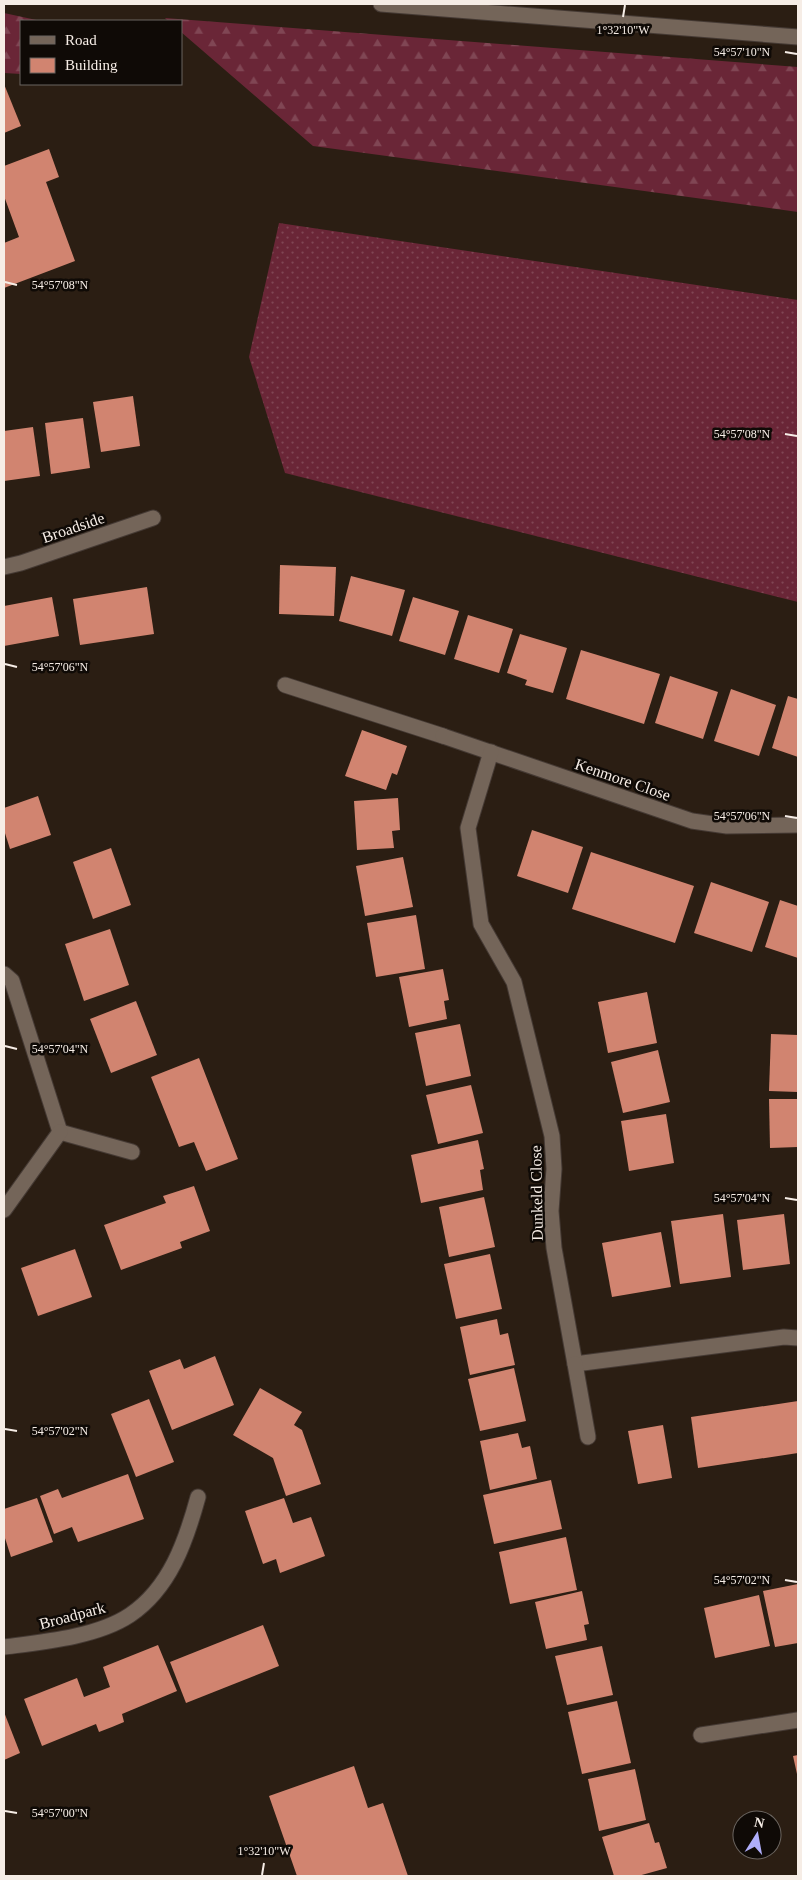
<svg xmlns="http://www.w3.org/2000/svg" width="802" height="1880" font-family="'Times New Roman',serif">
<defs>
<pattern id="grass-dots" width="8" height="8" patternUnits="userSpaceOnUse" patternTransform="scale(1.25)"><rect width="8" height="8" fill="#6a2637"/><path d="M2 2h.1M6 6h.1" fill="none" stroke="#804654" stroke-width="1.8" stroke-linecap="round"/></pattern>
<pattern id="forest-firs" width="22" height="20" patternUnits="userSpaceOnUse" patternTransform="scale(1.25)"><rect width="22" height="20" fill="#6a2637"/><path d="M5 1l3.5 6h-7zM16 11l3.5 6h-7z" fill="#804654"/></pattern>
</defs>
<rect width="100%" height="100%" fill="#2b1e13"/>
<path fill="url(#grass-dots)" d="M 279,223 L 798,300 L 798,602 L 285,473 L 249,357 Z"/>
<g fill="url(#forest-firs)">
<path d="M 4,13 L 41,21 L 21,21 L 21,74 L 4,73 Z"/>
<path d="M 165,18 L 798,67 L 798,212 L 313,146 L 181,32 L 181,21 L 168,21 Z"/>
</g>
<g fill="#d18470">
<path d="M 4,84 L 21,126 L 4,133 Z"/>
<path d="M 49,149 L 59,177 L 46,182 L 75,261 L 4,288 L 4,243 L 19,237 L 4,196 L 4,166 Z"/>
<path d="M 133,396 L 140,446 L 101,452 L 93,402 Z"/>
<path d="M 83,418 L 90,468 L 51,474 L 45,423 Z"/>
<path d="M 33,427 L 40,476 L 4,481 L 4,431 Z"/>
<path d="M 280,565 L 336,567 L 334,616 L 279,614 Z"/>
<path d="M 351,576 L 405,590 L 392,636 L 339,621 Z"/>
<path d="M 147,587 L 154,634 L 80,645 L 73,599 Z"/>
<path d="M 52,597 L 59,636 L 4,646 L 4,606 Z"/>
<path d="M 413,597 L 459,611 L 445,655 L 399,641 Z"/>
<path d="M 468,615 L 513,629 L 499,673 L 454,659 Z"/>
<path d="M 520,634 L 567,648 L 553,693 L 525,685 L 527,680 L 507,673 Z"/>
<path d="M 581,650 L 660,674 L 644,724 L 566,699 Z"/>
<path d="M 670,676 L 718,692 L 703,739 L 655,723 Z"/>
<path d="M 731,689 L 776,705 L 759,756 L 714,741 Z"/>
<path d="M 788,696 L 798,699 L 798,757 L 772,748 Z"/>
<path d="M 362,730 L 407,746 L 397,775 L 392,773 L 386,790 L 345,776 Z"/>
<path d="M 38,796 L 51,835 L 10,849 L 4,830 L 4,808 Z"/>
<path d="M 398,798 L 400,830 L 392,831 L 394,848 L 357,850 L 354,801 Z"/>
<path d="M 532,830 L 583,847 L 568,893 L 517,876 Z"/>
<path d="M 111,848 L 131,905 L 93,919 L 73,862 Z"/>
<path d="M 591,852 L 694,886 L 675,943 L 572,909 Z"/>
<path d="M 403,857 L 413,907 L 365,916 L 356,866 Z"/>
<path d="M 711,882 L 769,902 L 752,952 L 694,933 Z"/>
<path d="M 780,900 L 798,906 L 798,958 L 765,947 Z"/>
<path d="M 416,915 L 425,969 L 376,977 L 367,923 Z"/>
<path d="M 110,929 L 129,985 L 84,1001 L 65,944 Z"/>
<path d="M 443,969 L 449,1000 L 444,1001 L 447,1019 L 409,1027 L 399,977 Z"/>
<path d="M 647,992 L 657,1043 L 608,1053 L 598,1002 Z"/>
<path d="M 136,1001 L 157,1055 L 111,1073 L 90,1019 Z"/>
<path d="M 460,1024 L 471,1076 L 426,1086 L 415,1033 Z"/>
<path d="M 771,1034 L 798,1035 L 798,1092 L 769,1091 Z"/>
<path d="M 658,1050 L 670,1102 L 623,1113 L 611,1062 Z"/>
<path d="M 199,1058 L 238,1159 L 206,1171 L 194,1142 L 179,1147 L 151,1077 Z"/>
<path d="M 471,1085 L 483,1133 L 438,1144 L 426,1095 Z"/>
<path d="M 769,1099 L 798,1099 L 798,1147 L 770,1148 Z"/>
<path d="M 666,1114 L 674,1163 L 629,1171 L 621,1121 Z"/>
<path d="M 478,1140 L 484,1169 L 480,1170 L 483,1190 L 421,1203 L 411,1155 Z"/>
<path d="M 194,1186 L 210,1231 L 180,1242 L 182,1248 L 121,1270 L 104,1225 L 166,1203 L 163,1196 Z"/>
<path d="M 484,1197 L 495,1247 L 449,1257 L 439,1207 Z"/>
<path d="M 723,1214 L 731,1277 L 680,1284 L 671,1221 Z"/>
<path d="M 784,1214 L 790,1264 L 743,1270 L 737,1220 Z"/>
<path d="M 661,1232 L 671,1287 L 612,1297 L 602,1243 Z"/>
<path d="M 75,1249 L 92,1297 L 38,1316 L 21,1268 Z"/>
<path d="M 490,1254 L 502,1309 L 456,1319 L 444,1264 Z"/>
<path d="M 497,1319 L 500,1335 L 508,1333 L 515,1365 L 470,1375 L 460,1327 Z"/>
<path d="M 215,1356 L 234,1405 L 172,1430 L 149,1371 L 180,1359 L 184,1369 Z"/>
<path d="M 514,1368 L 526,1421 L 480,1431 L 468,1379 Z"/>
<path d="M 260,1388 L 302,1412 L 294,1425 L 302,1430 L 321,1484 L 286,1496 L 273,1458 L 233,1435 Z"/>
<path d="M 149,1399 L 174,1462 L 136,1477 L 111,1414 Z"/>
<path d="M 798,1401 L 798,1453 L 698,1468 L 691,1417 Z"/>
<path d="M 663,1425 L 672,1478 L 638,1484 L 628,1431 Z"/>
<path d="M 518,1433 L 522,1448 L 530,1446 L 537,1479 L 490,1490 L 480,1441 Z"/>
<path d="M 128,1474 L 144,1519 L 78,1542 L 72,1527 L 54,1534 L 40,1496 L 58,1489 L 62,1498 Z"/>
<path d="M 551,1480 L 562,1529 L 494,1544 L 483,1495 Z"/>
<path d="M 37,1498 L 53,1542 L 11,1557 L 4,1535 L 4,1509 Z"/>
<path d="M 284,1498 L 293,1523 L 311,1517 L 325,1556 L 280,1573 L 276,1559 L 263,1564 L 245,1511 Z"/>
<path d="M 566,1537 L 577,1590 L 510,1604 L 499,1552 Z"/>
<path d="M 798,1584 L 798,1643 L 775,1647 L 763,1591 Z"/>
<path d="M 582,1591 L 589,1624 L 584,1625 L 587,1640 L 546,1649 L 535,1602 Z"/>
<path d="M 759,1595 L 770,1646 L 715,1658 L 704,1608 Z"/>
<path d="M 263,1625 L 279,1666 L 186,1703 L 170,1662 Z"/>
<path d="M 158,1645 L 177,1691 L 122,1714 L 124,1722 L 112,1727 L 99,1732 L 96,1724 L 42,1746 L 24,1699 L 77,1678 L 84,1697 L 110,1687 L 103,1667 Z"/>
<path d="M 602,1646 L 613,1695 L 567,1705 L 555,1656 Z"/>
<path d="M 617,1701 L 631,1763 L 582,1774 L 568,1712 Z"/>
<path d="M 4,1712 L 20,1753 L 4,1760 Z"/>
<path d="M 798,1755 L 798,1774 L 797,1774 L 793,1756 Z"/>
<path d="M 354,1766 L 368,1808 L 383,1803 L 408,1876 L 297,1876 L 269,1796 Z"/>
<path d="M 635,1769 L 646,1820 L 599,1831 L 588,1779 Z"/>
<path d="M 649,1823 L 655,1843 L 659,1842 L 667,1868 L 638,1876 L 614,1876 L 602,1837 Z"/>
</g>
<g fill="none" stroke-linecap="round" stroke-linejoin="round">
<defs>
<g id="lane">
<path d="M 381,4 L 798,37"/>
<path d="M 285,685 L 443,736"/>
</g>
<g id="street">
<path d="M 4,567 L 21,563 L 153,518"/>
<path d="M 443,736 L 692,821 L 727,826 L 798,825"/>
<path d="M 491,752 L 468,828 L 481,924 L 514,982 L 552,1136 L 554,1169 L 551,1211 L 554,1248 L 575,1364 L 784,1337 L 798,1338"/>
<path d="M 4,974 L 12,981 L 60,1132"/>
<path d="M 60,1132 L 132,1152"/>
<path d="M 4,1210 L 60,1132"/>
<path d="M 575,1364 L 588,1437"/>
<path d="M 4,1647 C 43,1642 97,1637 130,1615 C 170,1588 186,1541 198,1497"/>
<path d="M 701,1735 L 798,1720"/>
</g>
</defs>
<use href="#lane" stroke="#453a34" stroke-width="17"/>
<use href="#street" stroke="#453a34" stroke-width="17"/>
<use href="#lane" stroke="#746559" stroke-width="15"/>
<use href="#street" stroke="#746559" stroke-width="15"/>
</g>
<path fill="none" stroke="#f6ede6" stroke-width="2" d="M 623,17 L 625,5M 785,52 L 797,54M 5,282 L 17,285M 785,434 L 797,436M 5,664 L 17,667M 785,816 L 797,818M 5,1046 L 17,1049M 785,1198 L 797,1200M 5,1429 L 17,1431M 785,1580 L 797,1582M 5,1811 L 17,1813M 262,1875 L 264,1863"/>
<g text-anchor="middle" stroke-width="5" stroke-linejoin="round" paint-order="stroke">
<g font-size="16" fill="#f6ede6" stroke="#0f0a06">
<text transform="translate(73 527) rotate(-19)" y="6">Broadside</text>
<text transform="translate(623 779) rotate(19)" y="6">Kenmore Close</text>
<text transform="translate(536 1193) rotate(-91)" y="6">Dunkeld Close</text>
<text transform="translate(72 1615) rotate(-15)" y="6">Broadpark</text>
</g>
</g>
<g font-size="12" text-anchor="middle" fill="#f6ede6" stroke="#0f0a06" stroke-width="5" stroke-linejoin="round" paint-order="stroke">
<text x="623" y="34">1°32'10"W</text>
<text x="742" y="56">54°57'10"N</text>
<text x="60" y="289">54°57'08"N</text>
<text x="742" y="438">54°57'08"N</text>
<text x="60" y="671">54°57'06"N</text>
<text x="742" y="820">54°57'06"N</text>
<text x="60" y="1053">54°57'04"N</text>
<text x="742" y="1202">54°57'04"N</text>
<text x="60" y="1435">54°57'02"N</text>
<text x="742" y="1584">54°57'02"N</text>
<text x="60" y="1817">54°57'00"N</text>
<text x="264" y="1855">1°32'10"W</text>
</g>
<rect width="802" height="1880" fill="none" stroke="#f6ede6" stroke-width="10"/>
<rect x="20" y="20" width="162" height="65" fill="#0f0a06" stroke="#6b6560"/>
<rect x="30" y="36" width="25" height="8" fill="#746559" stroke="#6b6560"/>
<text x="65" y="45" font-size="15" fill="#f6ede6">Road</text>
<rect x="30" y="58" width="25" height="15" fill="#d18470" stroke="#6b6560"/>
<text x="65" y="70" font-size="15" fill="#f6ede6">Building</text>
<g transform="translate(757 1835) rotate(11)"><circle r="24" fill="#0f0a06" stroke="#6b6560"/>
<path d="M0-4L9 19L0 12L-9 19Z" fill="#afaefa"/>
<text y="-8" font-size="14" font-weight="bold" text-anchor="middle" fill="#f6ede6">N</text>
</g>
</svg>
